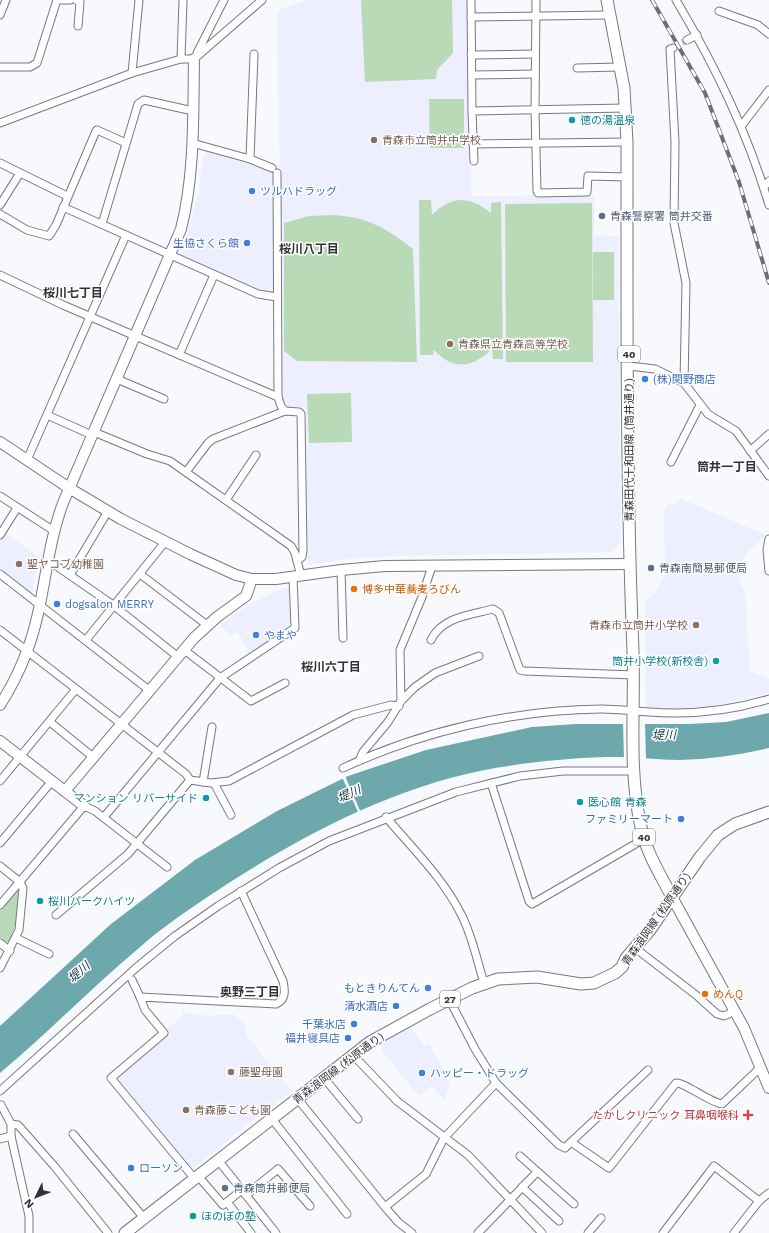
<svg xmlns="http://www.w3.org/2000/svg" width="769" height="1233" font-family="'Work Sans','Noto Sans JP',sans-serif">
<rect width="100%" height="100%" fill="#f8f9fd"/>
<g fill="#edeffe">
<path d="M 306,0 L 468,0 L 471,196 L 594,195 L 594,235 L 618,236 L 621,543 L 612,552 L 397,556 L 356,558 L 308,565 L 306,407 L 289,409 L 282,401 L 281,394 L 282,293 L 277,11 Z"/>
<path d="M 207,152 L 274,171 L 275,294 L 257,291 L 183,257 L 182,252 L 199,191 L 203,155 Z"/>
<path d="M 680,498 L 766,535 L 747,553 L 742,561 L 739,578 L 745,593 L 750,671 L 769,679 L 769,693 L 723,704 L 691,709 L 646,708 L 645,602 L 656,591 L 665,574 L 664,511 L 668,505 L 675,504 Z"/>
<path d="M 5,533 L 39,557 L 32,594 L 0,570 L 0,541 Z"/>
<path d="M 284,588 L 289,588 L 290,628 L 251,654 L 237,632 L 230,636 L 220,624 L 250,604 Z"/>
<path d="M 182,1012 L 208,1016 L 233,1014 L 244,1022 L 247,1036 L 292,1091 L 240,1130 L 193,1169 L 117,1077 L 168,1035 L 165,1030 L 183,1016 Z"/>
<path d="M 409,1026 L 425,1046 L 429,1044 L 447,1077 L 450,1085 L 444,1101 L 432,1085 L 419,1096 L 384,1053 L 380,1045 Z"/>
</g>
<g fill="#b9dab6">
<path d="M 361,0 L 452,0 L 453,53 L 437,70 L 436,79 L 365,82 Z"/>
<path d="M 429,99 L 464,99 L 464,148 L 430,148 Z"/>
<path d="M 419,200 L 431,200 L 432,215 C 452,195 469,196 491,213 L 491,203 L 501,202 L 503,359 L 493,359 L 492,349 C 472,368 454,371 434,350 L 433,355 L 420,355 Z"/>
<path d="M 592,203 L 593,362 L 506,362 L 505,204 Z"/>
<path d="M 333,215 C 368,217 386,228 413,249 L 417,362 L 297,361 L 284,351 L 284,223 L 309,216 Z"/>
<rect x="593" y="252" width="21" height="48"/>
<path d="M 351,393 L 352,442 L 309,443 L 307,394 Z"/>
<path d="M 16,891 L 19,892 L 17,921 L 9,942 L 6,942 L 0,938 L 0,910 Z"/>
</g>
<path fill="#6ca8ac" d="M 769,713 L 769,748 C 739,755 709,759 679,760 C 658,760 638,757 618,757 C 578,757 540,761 501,767 C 396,784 296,838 209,896 C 185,912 160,929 139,948 C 91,988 48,1033 0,1073 L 0,1026 L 111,924 L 195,860 L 277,811 L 348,776 L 426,750 L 532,727 L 576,724 L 689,724 L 726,722 Z"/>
<g fill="#f8f9fd">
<path d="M 623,722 L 645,723 L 646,760 L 624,759 Z"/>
<path d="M 345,776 L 361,813 L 359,814 L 342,777 Z"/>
</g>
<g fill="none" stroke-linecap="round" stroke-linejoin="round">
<path stroke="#d0d1d5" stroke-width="7" stroke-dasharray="7 3.5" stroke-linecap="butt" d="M 673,48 L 687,40"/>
<defs>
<g id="street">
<path d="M 58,0 L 70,0"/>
<path d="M 76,0 L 80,2 L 78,26"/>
<path d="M 471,0 L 472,111 L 625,108"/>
<path d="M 536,0 L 535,111 L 537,191 L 538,193 L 587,192 L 588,176 L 627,177"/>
<path d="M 676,0 C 715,66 747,131 769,205"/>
<path d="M 719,11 L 758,25 L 769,34"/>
<path d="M 0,15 L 6,0"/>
<path d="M 471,17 L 610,15"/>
<path d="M 687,40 L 697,35"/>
<path d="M 673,48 L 670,49 L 675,142 L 674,223 L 686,283 L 684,383"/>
<path d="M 197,53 L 224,0"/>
<path d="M 471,55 L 535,54"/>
<path d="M 181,59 L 183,0"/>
<path d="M 0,67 L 30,67 L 37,63 L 57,0"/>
<path d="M 577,68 L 620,67"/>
<path d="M 132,73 L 139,0"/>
<path d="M 472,75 L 535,74"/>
<path d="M 472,111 L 474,161"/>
<path d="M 0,123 L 132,73 L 181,59 L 194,59 L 262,0"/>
<path d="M 742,125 L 769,90"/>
<path d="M 192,143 L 250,159 L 272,168"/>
<path d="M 473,144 L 627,142"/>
<path d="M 250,159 L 254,54"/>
<path d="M 0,163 L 67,196"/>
<path d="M 277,173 L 278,397 L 281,406 L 285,411"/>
<path d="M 764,187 L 769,181"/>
<path d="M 0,205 L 20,173"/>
<path d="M 63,207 L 258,294 L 277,297"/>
<path d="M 0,214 L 27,230 L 49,236 L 56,225 L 96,131 L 97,130 L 126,143"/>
<path d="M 102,224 L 138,104 L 144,100 L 193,111"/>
<path d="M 0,275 L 63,305 L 278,397"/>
<path d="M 179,355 L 214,275"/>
<path d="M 629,366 L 655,369 L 684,383 L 708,414 L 736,431 L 769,476"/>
<path d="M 117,379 L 164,399"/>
<path d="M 47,415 L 92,435"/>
<path d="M 94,432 L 147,454 L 170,461 L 291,546 L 295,553 L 301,576"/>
<path d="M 750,451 L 769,434"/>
<path d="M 27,460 L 126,235"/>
<path d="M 671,462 L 700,405"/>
<path d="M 186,472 L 208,443 L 213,439 L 285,411 L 299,412 L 301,414 L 303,551 L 302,557 L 297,561"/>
<path d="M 0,496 L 54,531"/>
<path d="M 226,500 L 256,455"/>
<path d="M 0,535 L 17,508"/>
<path d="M 769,539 L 767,550 L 769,571"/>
<path d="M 48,560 L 113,605 L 177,656"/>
<path d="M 341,570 L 343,638"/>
<path d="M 0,574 L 149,690"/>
<path d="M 140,574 L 207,625"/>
<path d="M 70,575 L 108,511"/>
<path d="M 0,630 L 186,774 L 190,780 L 128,854 L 56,915"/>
<path d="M 86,640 L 165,542"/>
<path d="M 431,640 C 442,617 470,615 493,609 L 499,613 L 520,670 L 524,671 L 634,675"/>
<path d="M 183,649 L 251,701 L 285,683"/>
<path d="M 401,701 L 400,650 L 422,597 L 432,566"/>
<path d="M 50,722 L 93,757"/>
<path d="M 359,761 L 363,752 L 388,722 L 401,701 L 415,687 L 435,673 L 479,656"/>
<path d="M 343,768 C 422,731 513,710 601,709 C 617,709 633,711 649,712 C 690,715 730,711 769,699"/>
<path d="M 190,780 L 211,783 L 229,781 L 353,715 L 391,705 L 399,706"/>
<path d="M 0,781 L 76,689"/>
<path d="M 203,782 L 212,727"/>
<path d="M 214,783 L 231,815"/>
<path d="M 491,783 L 529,901 L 532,904 L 644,839"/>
<path d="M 104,817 L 220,678 L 295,628 L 293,577"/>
<path d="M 386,817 C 412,848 443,878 461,914 C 472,935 477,960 484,983"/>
<path d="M 0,843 L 52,781"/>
<path d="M 0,866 L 20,882 L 23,888 L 19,930 L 0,968"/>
<path d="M 0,905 L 84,806 L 95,811 L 167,867"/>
<path d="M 16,938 L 49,954"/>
<path d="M 0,943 L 10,951"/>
<path d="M 635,948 L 696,995 L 717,1014 L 724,1016 L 735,1011"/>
<path d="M 132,980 L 140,997"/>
<path d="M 449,999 L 475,1049 L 496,1083 L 559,1145 L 565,1148 L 571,1142 L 609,1168 L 676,1083 C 684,1082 709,1102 722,1104 L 761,1067"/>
<path d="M 353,1055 L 397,1101 L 468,1155 L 542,1233"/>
<path d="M 324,1078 L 358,1119"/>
<path d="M 0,1091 L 137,967 L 175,936 L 218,906 L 279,868 L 329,841 L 456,792 L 520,776 L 563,771 L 634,771"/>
<path d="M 297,1098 L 385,1207 L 398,1222 L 412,1233"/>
<path d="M 1,1105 L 11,1124 L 11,1136 L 29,1216 L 29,1233"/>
<path d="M 272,1119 L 347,1214"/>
<path d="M 11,1124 L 18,1125 L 55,1167 L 108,1233"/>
<path d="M 73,1134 L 144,1218"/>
<path d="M 0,1139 L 11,1136"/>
<path d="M 571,1142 L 648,1070"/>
<path d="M 520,1156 L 574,1204"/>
<path d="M 218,1160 L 276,1233"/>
<path d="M 198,1176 L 223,1205 L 242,1190"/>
<path d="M 194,1178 L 111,1078 L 164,1033 L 145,1010 L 140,997 L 276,1004 C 286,1000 285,990 283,981 L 241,891"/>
<path d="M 522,1187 L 559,1221"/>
<path d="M 246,1195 L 278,1169 L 310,1206"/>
<path d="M 227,1202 L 251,1233"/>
<path d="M 385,1207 L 426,1174 L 444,1138 L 496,1083"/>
<path d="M 478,1233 L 537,1172"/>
<path d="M 588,1233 L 601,1218"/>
<path d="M 663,1233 L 714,1166 L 759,1201"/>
<path d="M 734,1233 L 759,1201 L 769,1193"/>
</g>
<g id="secondary">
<path d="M 0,442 L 69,488 L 121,519 L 190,554 L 236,575 L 252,579 L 276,579 L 341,570 L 385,566 L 630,564"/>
<path d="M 0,705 C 11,688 20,670 27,651 C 45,604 45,551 63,503 L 181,229 C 195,174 193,116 194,59"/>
<path d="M 0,741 L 84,806"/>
<path d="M 65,791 L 194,638 L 217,617 L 246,596 L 252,579"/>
<path d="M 672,897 L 744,1028 L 769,1088"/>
</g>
<g id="primary">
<path d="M 607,0 L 624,88 L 627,142 C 627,311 626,482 633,651 C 635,709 628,770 641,827 C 646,852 660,874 672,897"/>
<path d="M 125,1233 L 370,1042 L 430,1009 L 472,988 L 498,979 L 537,977 L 581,984 L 594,983 L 615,973 L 622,967 L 626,958 L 650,930 L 700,857 L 718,835 L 735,824 L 769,812"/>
</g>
</defs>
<use href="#street" stroke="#777882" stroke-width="9"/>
<use href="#secondary" stroke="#777882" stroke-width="12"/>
<use href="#primary" stroke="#777882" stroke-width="13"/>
<use href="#street" stroke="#fff" stroke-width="7"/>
<use href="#secondary" stroke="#fff" stroke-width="10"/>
<use href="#primary" stroke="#fff" stroke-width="11"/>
<defs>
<path id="rail" d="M 652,0 L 705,93 L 739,182 L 769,283"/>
</defs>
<use href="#rail" stroke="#6e6f73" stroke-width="4"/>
<use href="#rail" stroke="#fff" stroke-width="2.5" stroke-dasharray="8" stroke-linecap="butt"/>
</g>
<g fill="#0f9aa8" stroke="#fff" stroke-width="1.5">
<circle cx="572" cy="120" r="4"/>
<circle cx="716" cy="661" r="4"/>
<circle cx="206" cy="798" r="4"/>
<circle cx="580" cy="802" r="4"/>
<circle cx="40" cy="901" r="4"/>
<circle cx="193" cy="1216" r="4"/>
</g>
<g fill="#8d6e63" stroke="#fff" stroke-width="1.5">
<circle cx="374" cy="140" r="4"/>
<circle cx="450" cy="344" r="4"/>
<circle cx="19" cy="564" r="4"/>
<circle cx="696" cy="625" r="4"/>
<circle cx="231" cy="1072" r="4"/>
<circle cx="186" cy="1110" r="4"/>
</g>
<g fill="#3f7fe0" stroke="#fff" stroke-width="1.5">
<circle cx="252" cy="191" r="4"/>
<circle cx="247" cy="243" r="4"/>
<circle cx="645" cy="379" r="4"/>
<circle cx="57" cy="604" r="4"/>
<circle cx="256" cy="635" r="4"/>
<circle cx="681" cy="819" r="4"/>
<circle cx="428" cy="988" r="4"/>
<circle cx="396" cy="1006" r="4"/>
<circle cx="354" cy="1024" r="4"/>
<circle cx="348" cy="1038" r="4"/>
<circle cx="422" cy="1073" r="4"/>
<circle cx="131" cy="1168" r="4"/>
</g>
<g fill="#5c6f8a" stroke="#fff" stroke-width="1.5">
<circle cx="602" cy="216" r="4"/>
<circle cx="651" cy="568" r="4"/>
<circle cx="225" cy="1188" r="4"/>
</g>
<g fill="#e8710a" stroke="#fff" stroke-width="1.5">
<circle cx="354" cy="589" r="4"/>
<circle cx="705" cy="994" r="4"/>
</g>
<path fill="#e0444e" stroke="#fff" stroke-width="1.5" d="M746 1109h4v4h4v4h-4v4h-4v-4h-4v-4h4z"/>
<g text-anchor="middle" stroke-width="3" stroke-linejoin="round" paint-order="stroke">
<g fill="#fff" stroke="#707073" stroke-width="1">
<rect x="618" y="346" width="22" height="16" rx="3"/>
<rect x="633" y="829" width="22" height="16" rx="3"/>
<rect x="440" y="991" width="20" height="16" rx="3"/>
</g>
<g font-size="10" font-weight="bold" fill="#323337">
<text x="629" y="358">40</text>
<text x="644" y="841">40</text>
<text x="450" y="1003">27</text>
</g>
<g font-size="11" fill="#0d838f" stroke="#fff" text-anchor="start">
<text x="580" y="124">徳の湯温泉</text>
<text x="708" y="665" text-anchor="end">筒井小学校(新校舎)</text>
<text x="198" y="802" text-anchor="end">マンション リバーサイド</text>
<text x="588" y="806">医心館 青森</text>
<text x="48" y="905">桜川パークハイツ</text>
<text x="201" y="1220">ほのぼの塾</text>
</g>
<g font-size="11" fill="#785e54" stroke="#fff" text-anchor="start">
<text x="382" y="144">青森市立筒井中学校</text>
<text x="458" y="348">青森県立青森高等学校</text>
<text x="27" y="568">聖ヤコブ幼稚園</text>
<text x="688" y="629" text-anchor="end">青森市立筒井小学校</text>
<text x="239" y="1076">藤聖母園</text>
<text x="194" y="1114">青森藤こども園</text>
</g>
<g font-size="11" fill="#366cbe" stroke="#fff" text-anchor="start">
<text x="260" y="195">ツルハドラッグ</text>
<text x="239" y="247" text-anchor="end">生協さくら館</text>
<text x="653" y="383">(株)関野商店</text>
<text x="65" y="608">dogsalon MERRY</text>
<text x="264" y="639">やまや</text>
<text x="673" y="823" text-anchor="end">ファミリーマート</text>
<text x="420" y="992" text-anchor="end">もときりんてん</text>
<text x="388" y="1010" text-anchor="end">清水酒店</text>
<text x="346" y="1028" text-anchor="end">千葉氷店</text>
<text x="340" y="1042" text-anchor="end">福井寝具店</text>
<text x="430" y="1077">ハッピー・ドラッグ</text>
<text x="139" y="1172">ローソン</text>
</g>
<g font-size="11" fill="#4e5e75" stroke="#fff" text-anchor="start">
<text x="610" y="220">青森警察署 筒井交番</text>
<text x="659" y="572">青森南簡易郵便局</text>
<text x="233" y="1192">青森筒井郵便局</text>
</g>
<g font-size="11" fill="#323337" stroke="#fff">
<text transform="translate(629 450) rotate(-90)" y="4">青森田代十和田線 (筒井通り)</text>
<text transform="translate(656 919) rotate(-55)" y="4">青森浪岡線 (松原通り)</text>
<text transform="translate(338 1068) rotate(-37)" y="4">青森浪岡線 (松原通り)</text>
</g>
<g font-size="11" fill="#c56008" stroke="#fff" text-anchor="start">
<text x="362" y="593">博多中華蕎麦ろびん</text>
<text x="713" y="998">めんQ</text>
</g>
<g font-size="11" fill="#be3a42" stroke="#fff" text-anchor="end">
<text x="739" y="1119">たかしクリニック 耳鼻咽喉科</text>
</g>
<g font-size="12" font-weight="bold" fill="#323337" stroke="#fff">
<text x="309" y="253">桜川八丁目</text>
<text x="73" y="297">桜川七丁目</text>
<text x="727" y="471">筒井一丁目</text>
<text x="331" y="671">桜川六丁目</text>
<text x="250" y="996">奥野三丁目</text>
</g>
<g font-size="12" font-style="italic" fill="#143436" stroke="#fff">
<text transform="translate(664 735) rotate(-1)" y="4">堤川</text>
<text transform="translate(349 794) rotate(-24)" y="4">堤川</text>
<text transform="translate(79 972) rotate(-41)" y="4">堤川</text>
</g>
</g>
<g transform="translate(36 1197) rotate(227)" stroke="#ffffff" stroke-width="3" paint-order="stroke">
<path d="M0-3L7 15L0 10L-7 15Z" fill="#323337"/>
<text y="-6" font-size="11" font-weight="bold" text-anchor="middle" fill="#323337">N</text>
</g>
</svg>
